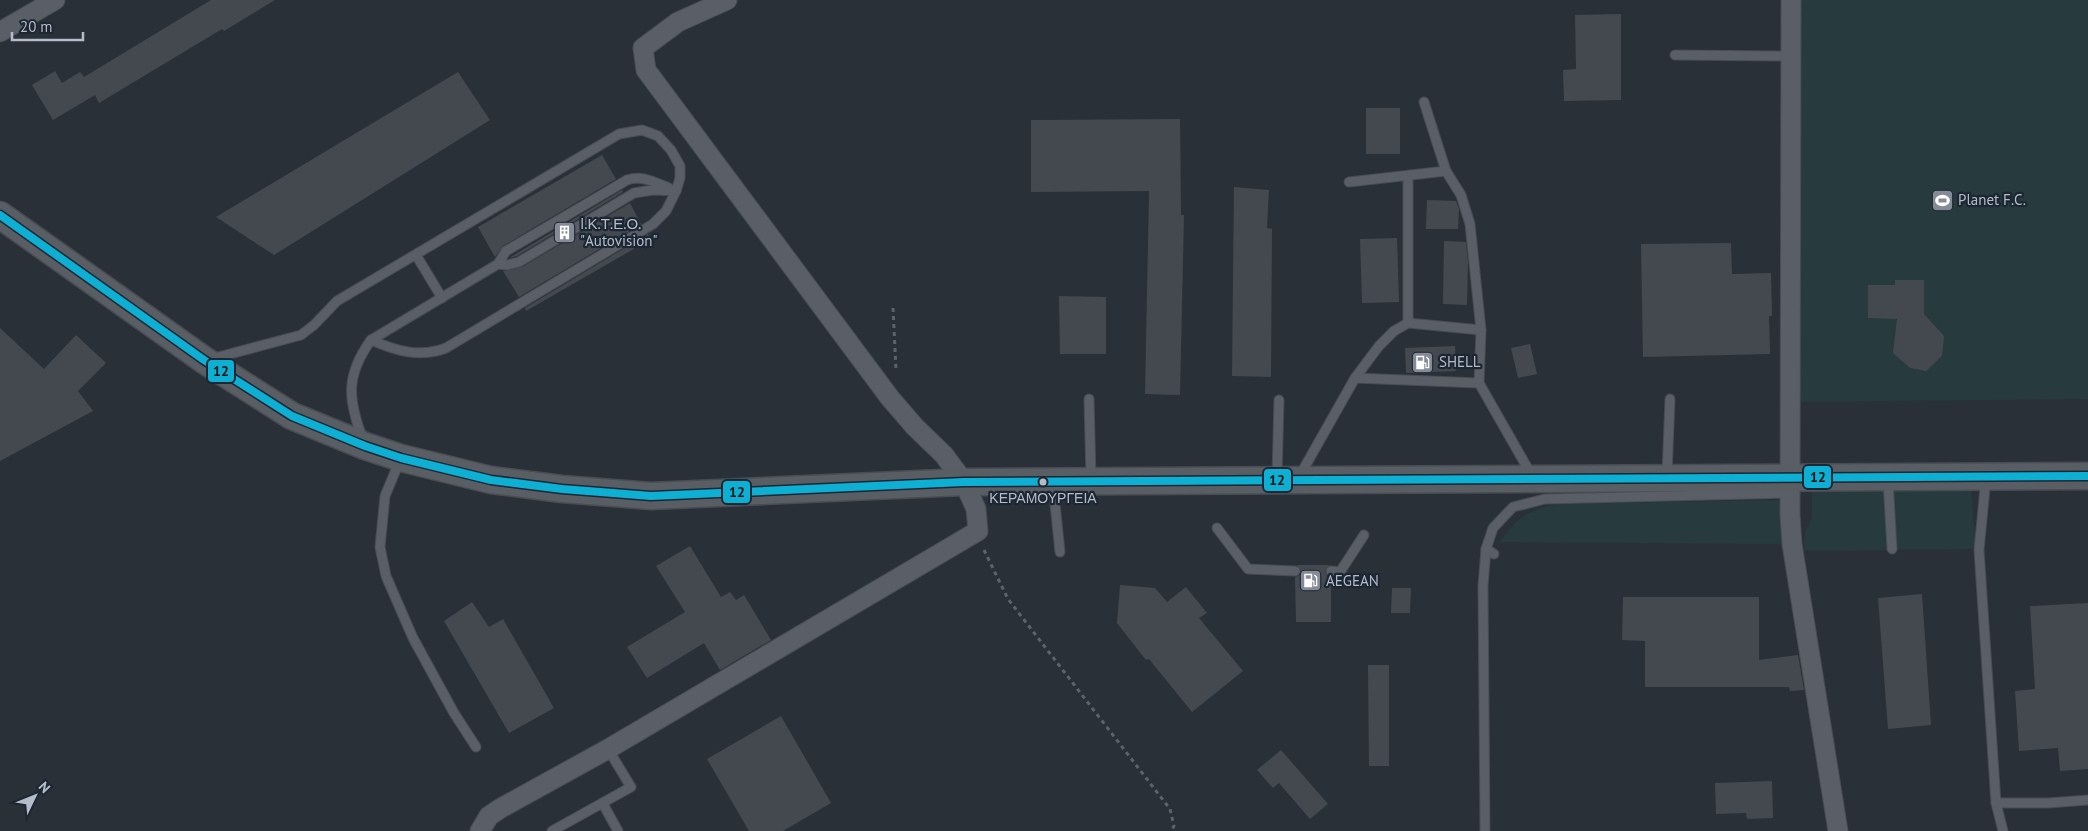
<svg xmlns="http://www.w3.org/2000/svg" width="2088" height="831" font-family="'PT Sans',sans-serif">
<rect width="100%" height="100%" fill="#2a3038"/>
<g fill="#273a3e">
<path d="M 1797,0 L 2088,0 L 2088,399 L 1795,402 Z"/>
<path d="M 1812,491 L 1971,491 L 1976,549 L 1804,551 L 1805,532 L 1812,518 Z"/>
<path d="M 1779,500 L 1788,510 L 1789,544 L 1500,542 C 1517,517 1529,509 1560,504 Z"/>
</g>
<g fill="#444950">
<path d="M 211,0 L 275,0 L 224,31 L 222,29 L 99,103 L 95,95 L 53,120 L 32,85 L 55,71 L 62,83 L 80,72 L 84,77 Z"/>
<path d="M 1621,14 L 1621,100 L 1564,101 L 1563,70 L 1576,69 L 1575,15 Z"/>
<path d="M 458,72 L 490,120 L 274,255 L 216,217 Z"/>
<rect x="1366" y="108" width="34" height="46"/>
<path d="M 1180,119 L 1181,215 L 1184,215 L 1180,395 L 1145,394 L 1149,191 L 1031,192 L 1031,120 Z"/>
<path d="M 602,155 L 616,179 L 503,246 L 495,257 L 478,227 Z"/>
<path d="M 1234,187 L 1269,190 L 1267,228 L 1272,229 L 1271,377 L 1232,376 Z"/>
<path d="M 622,190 L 623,192 L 517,256 L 509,258 Z"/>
<path d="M 1427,200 L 1456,201 L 1459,209 L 1458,229 L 1426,229 Z"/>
<path d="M 630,203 L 641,224 L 519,297 L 503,271 L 522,267 Z"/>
<path d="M 648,234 L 651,239 L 526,311 L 525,308 Z"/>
<path d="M 1397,238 L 1399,302 L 1362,303 L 1360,239 Z"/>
<path d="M 1444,241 L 1466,242 L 1468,262 L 1467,305 L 1443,304 Z"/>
<path d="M 1731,243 L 1732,274 L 1771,273 L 1772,316 L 1769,316 L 1770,354 L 1643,357 L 1641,244 Z"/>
<path d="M 1895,280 L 1924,280 L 1924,314 L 1944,336 L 1942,356 L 1926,371 L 1910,368 L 1893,353 L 1897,319 L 1868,318 L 1868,285 L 1895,285 Z"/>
<path d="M 1059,296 L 1106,297 L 1106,354 L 1060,354 Z"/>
<path d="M 0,328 L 44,369 L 76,335 L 106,363 L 78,391 L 93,411 L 0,461 Z"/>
<path d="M 1530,344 L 1537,374 L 1518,378 L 1511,348 Z"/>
<path d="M 1455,346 L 1456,371 L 1406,373 L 1405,348 Z"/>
<path d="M 690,546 L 721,597 L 730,592 L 736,600 L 744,595 L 771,640 L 720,670 L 704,643 L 647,678 L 627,647 L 685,612 L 656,566 Z"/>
<path d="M 1297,565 L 1329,565 L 1325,571 L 1327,576 L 1331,577 L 1331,622 L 1296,622 L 1295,577 L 1300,575 L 1301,571 Z"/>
<path d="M 1120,585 L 1155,588 L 1167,602 L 1186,587 L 1207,613 L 1199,618 L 1243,671 L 1192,712 L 1149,659 L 1146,660 L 1117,623 Z"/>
<path d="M 1392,588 L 1411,588 L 1410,613 L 1391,613 Z"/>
<path d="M 1922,594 L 1931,725 L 1888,729 L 1878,598 Z"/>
<path d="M 1623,597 L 1759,597 L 1759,660 L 1798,655 L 1804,690 L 1790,691 L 1789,687 L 1645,687 L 1645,641 L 1622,640 Z"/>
<path d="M 472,602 L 489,627 L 503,619 L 554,708 L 509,733 L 444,621 Z"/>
<path d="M 2088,603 L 2088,769 L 2060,771 L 2058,748 L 2019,751 L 2015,691 L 2035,689 L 2030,606 Z"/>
<path d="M 1368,665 L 1389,665 L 1389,766 L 1369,766 Z"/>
<path d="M 781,716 L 831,803 L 783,831 L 749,831 L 707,759 Z"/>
<path d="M 1281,750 L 1328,804 L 1310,819 L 1279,783 L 1273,788 L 1257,770 Z"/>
<path d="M 1772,781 L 1773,818 L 1747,819 L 1746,813 L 1716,814 L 1715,783 Z"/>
</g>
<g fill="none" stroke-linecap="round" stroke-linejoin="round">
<defs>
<g id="lane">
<path d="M 1675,55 L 1790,56"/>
<path d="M 1424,102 L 1446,171 L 1461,195 L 1470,224 L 1481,330 L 1479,383"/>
<path d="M 1408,176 L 1408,323"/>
<path d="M 1349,182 L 1446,171"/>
<path d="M 416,255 L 442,298"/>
<path d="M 498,264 L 506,251 L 627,180 C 642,175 654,182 669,188"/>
<path d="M 211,359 L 301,335 L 314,325 L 337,301 L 619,134 L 642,130 L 658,136 L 671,150 L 680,166 L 680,178 L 676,191 L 666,211 L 653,224 L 446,348 C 420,358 396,351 371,340"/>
<path d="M 1355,378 L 1379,346 L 1394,331 L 1408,323 L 1481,330"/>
<path d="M 1089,399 L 1091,478"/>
<path d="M 363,440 C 348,400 345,376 371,340 L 498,264 L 507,265 L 519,262 L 634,193 L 653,190 L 676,191"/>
<path d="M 400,460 L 385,496 L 380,547 L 386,576 L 413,638 L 454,713 L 476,747"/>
<path d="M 1667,475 L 1670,399"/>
<path d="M 1277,477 L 1279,400"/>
<path d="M 1299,477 L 1355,378 L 1479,383 L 1532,476"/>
<path d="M 1986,478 L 1979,550 L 1996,803 L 2003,831"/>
<path d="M 1888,480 L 1892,549"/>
<path d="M 1053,485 L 1060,552"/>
<path d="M 1217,528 L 1248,569 L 1295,571"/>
<path d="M 1486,549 L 1494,554"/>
<path d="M 1331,571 L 1340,572 L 1364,535"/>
<path d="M 1996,803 L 2048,803 L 2088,800"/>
<path d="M 603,804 L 618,831"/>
<path d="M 552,831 L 631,787 L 608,749"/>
<path d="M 1485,831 L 1483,586 L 1486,549 L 1493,528 L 1513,507 L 1545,499 L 1790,493"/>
</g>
<g id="street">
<path d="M 1791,0 L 1790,515 L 1792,544 L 1838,831"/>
<path d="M 0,32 L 55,0"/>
<path d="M 480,831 L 489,816 L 501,808 L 608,749 L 978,531 L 976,509 L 964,482 L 944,455 L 915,427 L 890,398 L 646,70 L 643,48 L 678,22 L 727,0"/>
</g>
<path id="secondary" d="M 0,215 L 204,360 L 292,416 L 365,446 L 401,458 L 491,480 L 562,489 L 651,496 L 964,482 L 2088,476"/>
</defs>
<use href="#lane" stroke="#484c53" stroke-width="11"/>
<use href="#street" stroke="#484c53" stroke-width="21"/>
<use href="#secondary" stroke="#484c53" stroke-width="29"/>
<g stroke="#5d636a" stroke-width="3" stroke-dasharray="4 4" stroke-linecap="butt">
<path d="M 893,308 L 896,370"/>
<path d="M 984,550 L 1008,599 L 1170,809 L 1174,826 L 1171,831"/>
</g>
<use href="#lane" stroke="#5a5e66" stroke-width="9"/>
<use href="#street" stroke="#5a5e66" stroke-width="19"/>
<use href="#secondary" stroke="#595d64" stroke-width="26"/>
<defs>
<path id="bus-1" d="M 0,215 L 204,360 L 292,416 L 365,446 L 401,458 L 491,480 L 562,489 L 651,496 L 964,482 L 2088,476"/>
</defs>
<use href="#bus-1" stroke="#1d2633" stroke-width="11"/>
<use href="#bus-1" stroke="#0dafd3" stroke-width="8"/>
</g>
<defs>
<symbol id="stadium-square" viewBox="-11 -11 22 22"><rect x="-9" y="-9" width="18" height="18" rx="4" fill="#848b96" stroke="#1d2633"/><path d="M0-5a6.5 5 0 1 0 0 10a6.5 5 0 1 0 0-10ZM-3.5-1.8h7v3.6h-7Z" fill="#fff"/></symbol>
<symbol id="building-square" viewBox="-11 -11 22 22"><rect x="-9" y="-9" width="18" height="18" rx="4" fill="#848b96" stroke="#1d2633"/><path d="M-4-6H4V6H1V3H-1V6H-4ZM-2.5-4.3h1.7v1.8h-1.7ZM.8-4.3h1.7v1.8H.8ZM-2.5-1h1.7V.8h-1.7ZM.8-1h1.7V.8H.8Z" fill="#fff"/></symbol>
<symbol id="fuel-square" viewBox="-11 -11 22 22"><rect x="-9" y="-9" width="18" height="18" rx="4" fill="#848b96" stroke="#1d2633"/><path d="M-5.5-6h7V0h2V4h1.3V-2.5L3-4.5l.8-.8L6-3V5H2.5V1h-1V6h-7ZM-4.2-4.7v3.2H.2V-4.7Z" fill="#fff"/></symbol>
</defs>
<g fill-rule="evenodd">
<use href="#stadium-square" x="1930" y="188" width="25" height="25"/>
<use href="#building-square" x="552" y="220" width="25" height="25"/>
<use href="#fuel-square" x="1410" y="350" width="25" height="25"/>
<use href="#fuel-square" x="1298" y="568" width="25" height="25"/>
</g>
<circle fill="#b4bcc9" stroke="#1d2633" stroke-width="2" cx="1043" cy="482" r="4.5"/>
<g text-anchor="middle" stroke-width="4.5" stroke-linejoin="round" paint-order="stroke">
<g font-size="14" fill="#b4bcc9" stroke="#1d2633">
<text x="1043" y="503">ΚΕΡΑΜΟΥΡΓΕΙΑ</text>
</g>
<g font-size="15" fill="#b4bcc9" stroke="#1d2633" text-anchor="start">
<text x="1958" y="205">Planet F.C.</text>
<text x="580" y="229">I.Κ.Τ.Ε.Ο.<tspan x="580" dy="17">"Autovision"</tspan></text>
<text x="1439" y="367">SHELL</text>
<text x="1326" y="586">AEGEAN</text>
</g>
</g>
<g stroke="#1d2633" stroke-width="2">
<rect x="207" y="359" width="28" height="24" rx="5" fill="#0dafd3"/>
<rect x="1803" y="465" width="29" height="24" rx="5" fill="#0dafd3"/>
<rect x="1263" y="468" width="29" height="24" rx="5" fill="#0dafd3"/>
<rect x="722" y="480" width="29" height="24" rx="5" fill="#0dafd3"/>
</g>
<g font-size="14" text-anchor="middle" font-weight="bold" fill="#111">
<text x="221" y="376">12</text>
<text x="1818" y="482">12</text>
<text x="1277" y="485">12</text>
<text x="737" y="497">12</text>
</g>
<g transform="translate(35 796) rotate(47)" stroke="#1d2633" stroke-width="4" paint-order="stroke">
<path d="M0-4L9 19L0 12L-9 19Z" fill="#b4bcc9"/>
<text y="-8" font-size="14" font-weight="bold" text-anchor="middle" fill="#b4bcc9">N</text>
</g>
<path d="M12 32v8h71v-8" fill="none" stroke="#b4bcc9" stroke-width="2.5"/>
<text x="20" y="32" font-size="15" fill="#b4bcc9" stroke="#1d2633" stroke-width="4" paint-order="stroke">20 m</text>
</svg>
